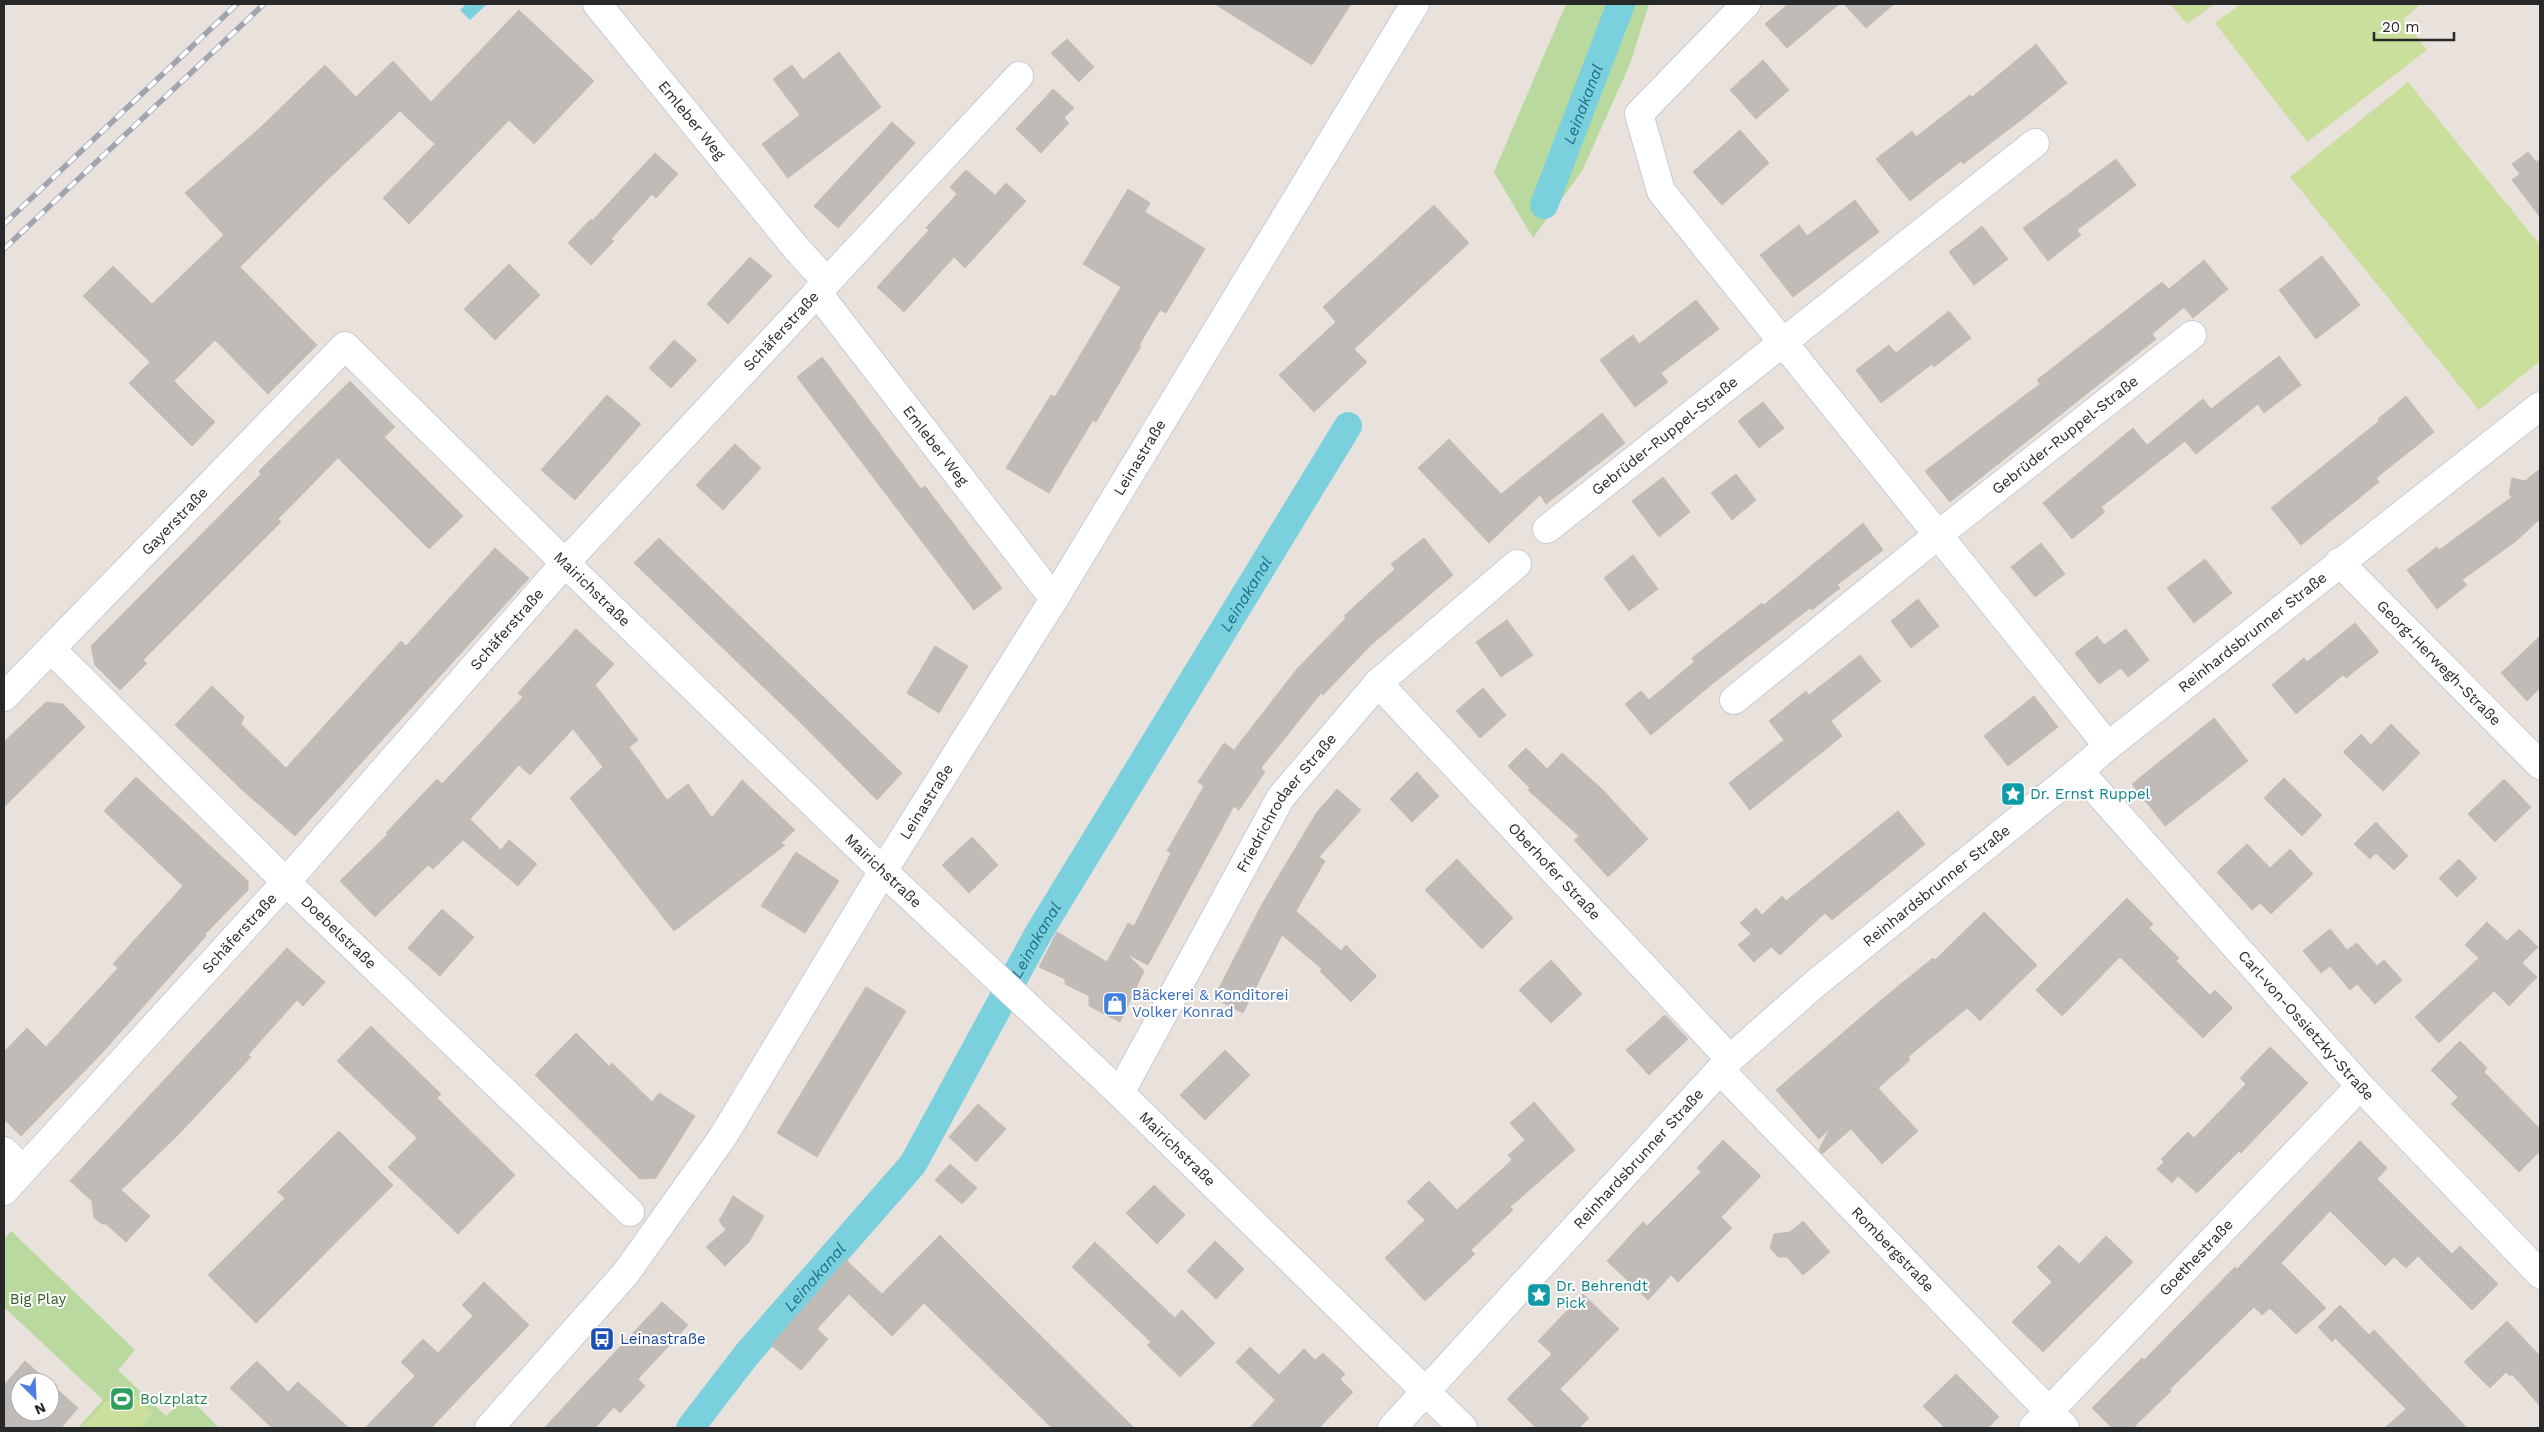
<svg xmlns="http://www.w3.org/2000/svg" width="2544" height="1432" font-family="'Work Sans',sans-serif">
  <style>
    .education { fill: #e8dccd }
    .green { fill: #b9d99e }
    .pitch { fill: #cadf9b }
    .water { fill: #7bd0de }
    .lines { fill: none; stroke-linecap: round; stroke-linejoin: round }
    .canal { stroke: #7bd0de; stroke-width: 28 }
    .building { fill: #c1bbb8; stroke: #c4bdb5 }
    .street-casing { stroke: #c7cbd4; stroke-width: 30 }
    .secondary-casing { stroke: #c7cbd4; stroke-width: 30 }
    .street { stroke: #fff; stroke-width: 28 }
    .secondary { stroke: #fff; stroke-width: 28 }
    .rail-casing { stroke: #9fa4b0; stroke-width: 5.5 }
    .rail { stroke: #fff; stroke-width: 4; stroke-dasharray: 11; stroke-linecap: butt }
    .labels { text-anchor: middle; stroke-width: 4; stroke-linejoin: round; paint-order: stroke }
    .street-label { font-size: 15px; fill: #282828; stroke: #fff }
    .culture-label { font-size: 15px; fill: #0d838f; stroke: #fff; text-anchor: start }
    .shop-label { font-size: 15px; fill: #366cbe; stroke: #fff; text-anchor: start }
    .park-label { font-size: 15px; fill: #355b22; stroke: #fff }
    .transit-label { font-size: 15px; fill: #164399; stroke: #fff; text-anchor: start }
    .leisure-label { font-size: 15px; fill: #27864d; stroke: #fff; text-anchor: start }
    .water-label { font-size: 16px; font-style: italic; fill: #1d6f87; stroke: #fff }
  </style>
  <rect width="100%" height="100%" fill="#e9e1db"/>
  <polygon class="education" points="691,1415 706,1428 681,1428"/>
  <g class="green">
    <polygon points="1566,4 1649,4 1630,64 1582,171 1533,238 1494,172"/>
    <polygon points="11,1231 135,1350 118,1370 166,1416 187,1395 219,1428 78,1428 103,1400 4,1307 4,1240"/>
  </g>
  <g class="pitch">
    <polygon points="2170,4 2214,4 2187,24"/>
    <polygon points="2241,4 2421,4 2403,19 2427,50 2307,142 2215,23"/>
    <polygon points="2408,82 2540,245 2540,361 2479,410 2290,177"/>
    <polygon points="121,1385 153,1413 140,1428 82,1428"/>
  </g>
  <polygon class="water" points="466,4 487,4 470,20 460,10"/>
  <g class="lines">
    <g class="canal">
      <path id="s1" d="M1544 205 1621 4"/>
      <path id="s2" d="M690 1428 747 1354 913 1164 1038 934 1348 426"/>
    </g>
  </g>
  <g class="building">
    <polygon points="1215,4 1351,4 1312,65"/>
    <polygon points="1788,4 1839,4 1787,48 1765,24"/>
    <polygon points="1844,4 1894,4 1866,28"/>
    <polygon points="519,10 594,81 534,144 509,120 409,224 383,198 435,144 400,111 321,186 240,267 317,345 268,394 215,340 174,381 215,422 192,446 129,383 150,362 83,296 113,266 152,304 224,235 185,193 262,126 325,65 356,97 393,61 431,102"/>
    <polygon points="1067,39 1094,67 1079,82 1051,53"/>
    <polygon points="2036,44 2067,83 2025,117 1963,164 1961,161 1910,201 1876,159 1912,131 1916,137 1970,95 1972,97"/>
    <polygon points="839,52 881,107 788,178 762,144 800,115 773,79 792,65 803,80"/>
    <polygon points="1763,60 1789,90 1756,119 1730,90"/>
    <polygon points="1053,89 1074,108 1064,118 1069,123 1041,153 1016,129"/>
    <polygon points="892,122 915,143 838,228 814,206"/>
    <polygon points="1740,130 1769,163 1722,205 1693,172"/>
    <polygon points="2528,152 2536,162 2540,159 2540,217 2512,180 2520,174 2512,164"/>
    <polygon points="655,153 678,174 656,198 652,194 611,239 614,241 591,265 568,243 591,219 592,221"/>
    <polygon points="2116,159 2136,185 2077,230 2081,235 2048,261 2023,228"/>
    <polygon points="966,170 995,195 1006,183 1026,201 965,268 954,257 904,312 877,287 929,230 926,228 957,194 950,187"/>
    <polygon points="1128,189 1150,203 1145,212 1205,249 1166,313 1160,310 1139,345 1141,346 1096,422 1093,420 1049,493 1006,468 1051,395 1055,397 1121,287 1083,264"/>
    <polygon points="1855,200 1879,232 1793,297 1760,255 1799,225 1807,236"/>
    <polygon points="1434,205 1469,243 1354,349 1367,362 1314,412 1279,375 1336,322 1323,307"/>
    <polygon points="1982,226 2008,259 1974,285 1949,252"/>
    <polygon points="2322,256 2360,305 2316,339 2279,290"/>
    <polygon points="750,257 772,276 728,324 707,304"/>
    <polygon points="2204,260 2228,289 2193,318 2184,307 2152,334 2156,339 1950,502 1925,471 2040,384 2037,380 2162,282 2169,289"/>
    <polygon points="509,264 540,295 495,340 464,309"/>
    <polygon points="1696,300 1719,329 1661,373 1668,382 1635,407 1600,360 1633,335 1639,344"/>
    <polygon points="1949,311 1971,338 1934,367 1932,364 1881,403 1856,370 1889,345 1896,353"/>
    <polygon points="674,340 697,360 671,388 649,368"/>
    <polygon points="2279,356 2301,385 2264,413 2258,404 2196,454 2185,441 2101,507 2105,512 2072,539 2043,503 2133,428 2147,445 2203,399 2211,409"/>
    <polygon points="822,357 921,489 925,486 1002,588 974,610 797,377"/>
    <polygon points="350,381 395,427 384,437 463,516 429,549 338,458 278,519 281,522 143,660 147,663 120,690 95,665 91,646 261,474 259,471"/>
    <polygon points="607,395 641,424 575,500 541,470"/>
    <polygon points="2406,396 2434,432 2376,478 2379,482 2301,545 2271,508 2379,421 2378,419"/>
    <polygon points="1763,402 1784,428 1759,448 1738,421"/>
    <polygon points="1602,413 1625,443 1546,504 1540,495 1489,543 1418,468 1449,439 1501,494"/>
    <polygon points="735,444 761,468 723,510 696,485"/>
    <polygon points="2540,469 2540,519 2516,541 2462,580 2467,585 2437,609 2407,570 2437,547 2439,550 2512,497 2509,494 2512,478 2525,481"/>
    <polygon points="1736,474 1756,500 1732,520 1711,493"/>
    <polygon points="1663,477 1690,512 1659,537 1632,501"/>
    <polygon points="1863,523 1883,550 1837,585 1840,588 1812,610 1810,608 1712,684 1651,735 1625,704 1641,691 1649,700 1694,662 1692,658 1762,603 1764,605"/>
    <polygon points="659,538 902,773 877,800 800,722 634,563"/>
    <polygon points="1424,538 1453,575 1371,645 1323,695 1321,693 1261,768 1265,772 1239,810 1234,806 1148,965 1127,954 1144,971 1120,1022 1089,1006 1089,996 1065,984 1065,979 1039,967 1057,932 1107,962 1128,923 1134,926 1171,853 1167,851 1204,786 1198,782 1224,743 1234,750 1297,669 1346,618 1344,616 1395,569 1391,564"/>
    <polygon points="2041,543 2065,574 2035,597 2011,567"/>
    <polygon points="495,548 529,578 295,836 240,788 175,725 212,686 244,717 241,724 286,768 401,641 406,646"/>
    <polygon points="1633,555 1658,589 1629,611 1604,578"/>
    <polygon points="2205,559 2232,593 2194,623 2167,588"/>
    <polygon points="1918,599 1939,626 1911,648 1891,621"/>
    <polygon points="1507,620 1533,655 1501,677 1476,642"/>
    <polygon points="2355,623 2379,652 2346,678 2343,675 2296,714 2272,685 2304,658 2307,662"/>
    <polygon points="576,629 614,664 595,685 638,740 629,747 667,800 688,784 712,818 742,780 795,830 781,843 785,845 674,931 570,798 603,767 573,729 530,775 519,765 470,819 501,850 509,840 537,864 518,886 463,840 433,869 428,865 375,917 340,881 388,834 386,833 437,779 442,784 523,697 518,693"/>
    <polygon points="2126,629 2149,660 2128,677 2121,668 2099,684 2075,653 2097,636 2104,645"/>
    <polygon points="2540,636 2540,688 2527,701 2501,673"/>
    <polygon points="935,646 968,666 939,713 907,693"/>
    <polygon points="1860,655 1881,681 1831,721 1842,736 1750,810 1729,783 1784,740 1769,721 1806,691 1809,695"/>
    <polygon points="1483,688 1506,715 1480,738 1456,711"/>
    <polygon points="2034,696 2058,727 2008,766 1984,736"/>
    <polygon points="46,702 63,704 85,727 4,807 4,742"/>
    <polygon points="2214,718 2248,761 2165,826 2132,784"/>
    <polygon points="2391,724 2420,753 2383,791 2343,752 2361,734 2371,745"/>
    <polygon points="1526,748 1547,769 1562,753 1602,789 1648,839 1608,877 1574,840 1579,836 1528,790 1530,788 1508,766"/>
    <polygon points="1417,772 1439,796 1412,822 1390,799"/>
    <polygon points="136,777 248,881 248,890 205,934 206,936 101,1054 21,1136 4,1119 4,1052 27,1028 46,1047 118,968 113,964 183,886 104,811"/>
    <polygon points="2284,778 2322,815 2302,836 2264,798"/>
    <polygon points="2504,779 2531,807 2495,842 2468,814"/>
    <polygon points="1337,789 1361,810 1319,857 1325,861 1296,911 1341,951 1346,945 1377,976 1351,1002 1320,971 1322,969 1282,935 1243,1013 1214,998 1262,904 1317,812"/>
    <polygon points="1898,811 1925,844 1832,920 1825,913 1780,955 1771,947 1754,962 1738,945 1751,934 1740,923 1756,908 1762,915 1782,896 1786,901"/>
    <polygon points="2376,822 2408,856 2394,870 2376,853 2370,859 2354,844"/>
    <polygon points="972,837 998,865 969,893 942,865"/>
    <polygon points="2247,844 2270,868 2290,849 2313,874 2271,914 2260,903 2252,910 2217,872"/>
    <polygon points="796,852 839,881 805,933 761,906"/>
    <polygon points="1457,859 1513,918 1482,949 1425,890"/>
    <polygon points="2459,859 2477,878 2457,897 2439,878"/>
    <polygon points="2127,898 2153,924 2149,928 2179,958 2176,961 2210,995 2215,990 2233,1008 2203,1038 2120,957 2062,1016 2036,990"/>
    <polygon points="442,909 474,937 440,976 408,948"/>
    <polygon points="1984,912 2037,965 1980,1021 1967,1008 1908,1057 1910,1060 1878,1088 1918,1131 1882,1164 1851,1129 1822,1154 1819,1150 1830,1128 1819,1139 1776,1090 1880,1001 1933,958 1935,960"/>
    <polygon points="2487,922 2507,941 2519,929 2538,947 2522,963 2537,977 2509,1006 2494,991 2439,1043 2415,1017 2479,958 2465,945"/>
    <polygon points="2330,929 2347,950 2357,943 2377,966 2384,960 2402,980 2375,1004 2357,984 2350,990 2330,966 2321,973 2303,951"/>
    <polygon points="287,948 325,982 303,1006 297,1000 248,1055 251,1057 178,1135 121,1190 150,1216 126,1242 106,1224 102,1224 94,1218 92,1201 70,1181"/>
    <polygon points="1551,960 1582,994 1551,1023 1519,990"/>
    <polygon points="866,987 906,1011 817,1157 777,1133"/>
    <polygon points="1665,1015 1688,1039 1649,1075 1626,1050"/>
    <polygon points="371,1026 441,1094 437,1098 515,1175 458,1234 388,1167 417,1138 337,1061"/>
    <polygon points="576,1033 609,1066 612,1063 652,1102 659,1093 695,1116 656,1178 640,1179 535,1075"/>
    <polygon points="2460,1041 2487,1068 2484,1072 2540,1129 2540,1151 2519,1172 2451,1104 2458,1097 2431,1070"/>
    <polygon points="2270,1047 2308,1083 2241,1153 2239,1151 2197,1193 2178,1176 2172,1183 2157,1169 2164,1162 2161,1159 2188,1132 2194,1138 2246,1084 2240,1078"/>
    <polygon points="1225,1050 1250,1075 1205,1120 1180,1095"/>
    <polygon points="1534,1102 1575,1150 1510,1207 1513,1210 1471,1250 1475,1254 1425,1301 1385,1258 1425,1220 1407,1202 1429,1181 1457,1210 1512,1160 1508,1155 1525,1140 1510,1123"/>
    <polygon points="978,1104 1006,1129 976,1162 949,1137"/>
    <polygon points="339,1131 393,1185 256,1323 208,1275 285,1198 278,1192"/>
    <polygon points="1723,1140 1761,1176 1721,1217 1732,1228 1678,1282 1671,1275 1648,1300 1607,1261 1643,1222 1647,1226 1701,1172 1697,1168"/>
    <polygon points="2360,1141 2387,1168 2377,1179 2452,1254 2460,1246 2498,1284 2472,1310 2418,1256 2406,1268 2394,1257 2385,1266 2330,1211 2281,1263 2326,1308 2296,1334 2270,1308 2262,1315 2254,1307 2170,1389 2171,1391 2133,1428 2112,1428 2092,1408 2142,1358 2144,1360 2235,1267 2237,1269"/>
    <polygon points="950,1164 977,1188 962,1204 935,1180"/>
    <polygon points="1154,1185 1185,1215 1157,1244 1126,1213"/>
    <polygon points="733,1196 764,1216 749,1242 725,1266 706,1247 726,1230 719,1221"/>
    <polygon points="1803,1221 1830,1252 1803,1275 1787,1257 1778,1257 1770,1248 1774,1234 1790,1232"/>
    <polygon points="940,1235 1031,1326 1134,1428 1052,1428 924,1303 892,1336 849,1294 817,1329 828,1339 801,1370 771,1345 846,1260 882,1294"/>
    <polygon points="2106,1236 2133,1262 2043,1352 2012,1322 2052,1282 2037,1267 2059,1245 2079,1264"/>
    <polygon points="1215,1241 1244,1269 1216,1299 1187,1271"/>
    <polygon points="1095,1242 1175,1318 1182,1310 1215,1343 1180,1377 1147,1345 1151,1342 1072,1267"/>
    <polygon points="484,1282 529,1325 431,1428 365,1428 415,1376 401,1362 423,1339 438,1353 473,1316 462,1305"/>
    <polygon points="1583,1294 1619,1329 1560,1389 1589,1418 1579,1428 1536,1428 1507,1399 1552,1354 1538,1341"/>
    <polygon points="662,1302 688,1325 638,1379 645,1386 620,1413 614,1407 595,1428 544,1428"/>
    <polygon points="2340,1305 2369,1335 2374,1330 2467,1428 2385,1428 2406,1409 2335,1338 2332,1342 2318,1327"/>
    <polygon points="2507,1321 2540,1356 2540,1406 2512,1374 2510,1376 2506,1372 2490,1388 2464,1362"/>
    <polygon points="1250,1347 1279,1375 1304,1349 1315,1360 1323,1353 1345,1374 1340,1379 1353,1392 1319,1428 1250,1428 1275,1400 1236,1362"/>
    <polygon points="25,1361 49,1382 20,1382 20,1412 50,1412 50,1383 78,1408 61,1428 4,1428 4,1385"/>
    <polygon points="257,1361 288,1392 298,1382 349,1428 272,1428 230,1388"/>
    <polygon points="1956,1374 1999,1417 1988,1428 1945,1428 1923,1406"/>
  </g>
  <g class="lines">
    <defs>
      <g id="street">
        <path id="s3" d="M597 4 796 248 827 282"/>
        <polyline points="1746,4 1639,114 1661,191 2108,746"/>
        <path id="s4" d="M817 292 1054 599"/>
        <path id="s5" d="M1547 529 2035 143"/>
        <path id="s6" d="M2339 562 2540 765"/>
        <path id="s7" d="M51 649 286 882 630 1212"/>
        <path id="s8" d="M1378 683 1730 1059"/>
        <path id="s9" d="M4 697 345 346 565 563 883 871 1120 1093 1463 1428"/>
        <path id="s10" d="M1734 700 1938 535 2192 335"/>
        <path id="s11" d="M2079 771 2360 1086 2540 1274"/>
        <path id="s12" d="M1720 1070 2065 1428"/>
        <path id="s13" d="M1120 1093 1281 797 1378 683 1517 564"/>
        <polyline points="4,1151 23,1170"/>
        <path id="s14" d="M4 1191 286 882 565 563 1019 76"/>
        <path id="s15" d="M2033 1428 2360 1086"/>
      </g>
      <g id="secondary">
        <path id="s16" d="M489 1428 626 1273 722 1138 883 871 1054 599 1415 4"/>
        <path id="s17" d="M1392 1428 1730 1059 1816 983 2079 771 2108 746 2540 406"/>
      </g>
    </defs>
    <use href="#street" class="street-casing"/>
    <use href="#secondary" class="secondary-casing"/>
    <use href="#street" class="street"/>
    <use href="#secondary" class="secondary"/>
    <defs>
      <g id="rail">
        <polyline points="4,224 237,4"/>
        <polyline points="4,249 264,4"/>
      </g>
    </defs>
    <use href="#rail" class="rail-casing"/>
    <use href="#rail" class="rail"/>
  </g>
  <defs>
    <symbol id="sight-square" viewBox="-11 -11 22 22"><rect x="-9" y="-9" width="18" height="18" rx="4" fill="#0f9aa8" stroke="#fff"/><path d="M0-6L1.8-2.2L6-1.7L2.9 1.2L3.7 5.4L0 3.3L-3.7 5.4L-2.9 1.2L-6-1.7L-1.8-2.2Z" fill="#fff"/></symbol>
    <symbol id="shop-square" viewBox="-11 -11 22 22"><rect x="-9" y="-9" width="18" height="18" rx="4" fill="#3f7fe0" stroke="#fff"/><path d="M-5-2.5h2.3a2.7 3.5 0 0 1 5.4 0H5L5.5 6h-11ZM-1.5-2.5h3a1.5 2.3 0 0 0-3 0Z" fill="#fff"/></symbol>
    <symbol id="bus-square" viewBox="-11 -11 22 22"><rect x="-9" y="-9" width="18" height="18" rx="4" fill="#1a4fb4" stroke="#fff"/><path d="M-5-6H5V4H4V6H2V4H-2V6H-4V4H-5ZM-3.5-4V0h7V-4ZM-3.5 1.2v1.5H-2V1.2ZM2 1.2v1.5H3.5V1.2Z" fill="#fff"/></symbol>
    <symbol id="stadium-square" viewBox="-11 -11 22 22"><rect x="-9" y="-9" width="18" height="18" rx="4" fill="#2e9e5b" stroke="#fff"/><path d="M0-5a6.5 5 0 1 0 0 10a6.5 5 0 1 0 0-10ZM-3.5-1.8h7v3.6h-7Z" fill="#fff"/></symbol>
  </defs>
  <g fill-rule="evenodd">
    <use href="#sight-square" x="1999" y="780" width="28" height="28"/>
    <use href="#shop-square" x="1101" y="990" width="28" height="28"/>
    <use href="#sight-square" x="1525" y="1281" width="28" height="28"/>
    <use href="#bus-square" x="588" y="1325" width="28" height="28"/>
    <use href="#stadium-square" x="108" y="1385" width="28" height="28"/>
  </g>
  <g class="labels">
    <g class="street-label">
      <text dy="5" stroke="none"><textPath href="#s3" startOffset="150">Emleber Weg</textPath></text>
      <text dy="5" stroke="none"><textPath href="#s14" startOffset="1159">Schäferstraße</textPath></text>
      <text dy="5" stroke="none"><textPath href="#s10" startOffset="424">Gebrüder-Ruppel-Straße</textPath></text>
      <text dy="5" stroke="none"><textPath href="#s5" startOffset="150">Gebrüder-Ruppel-Straße</textPath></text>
      <text dy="5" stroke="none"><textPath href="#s4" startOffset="194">Emleber Weg</textPath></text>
      <text dy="5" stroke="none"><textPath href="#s16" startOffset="1171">Leinastraße</textPath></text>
      <text dy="5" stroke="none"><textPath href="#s9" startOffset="245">Gayerstraße</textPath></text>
      <text dy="5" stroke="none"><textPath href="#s9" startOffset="836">Mairichstraße</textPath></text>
      <text dy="5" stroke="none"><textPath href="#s14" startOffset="754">Schäferstraße</textPath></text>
      <text dy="5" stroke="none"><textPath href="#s17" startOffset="1175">Reinhardsbrunner Straße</textPath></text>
      <text dy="5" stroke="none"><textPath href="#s6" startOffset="142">Georg-Herwegh-Straße</textPath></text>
      <text dy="5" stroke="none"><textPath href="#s16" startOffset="766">Leinastraße</textPath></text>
      <text dy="5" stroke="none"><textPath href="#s13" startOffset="335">Friedrichrodaer Straße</textPath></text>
      <text dy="5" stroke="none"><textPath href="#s9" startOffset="1241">Mairichstraße</textPath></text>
      <text dy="5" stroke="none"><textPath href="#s8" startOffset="258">Oberhofer Straße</textPath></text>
      <text dy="5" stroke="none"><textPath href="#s17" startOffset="770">Reinhardsbrunner Straße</textPath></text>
      <text dy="5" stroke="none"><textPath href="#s14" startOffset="349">Schäferstraße</textPath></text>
      <text dy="5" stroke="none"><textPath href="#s7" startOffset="404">Doebelstraße</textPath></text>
      <text dy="5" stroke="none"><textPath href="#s11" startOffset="341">Carl-von-Ossietzky-Straße</textPath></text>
      <text dy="5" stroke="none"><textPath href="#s9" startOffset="1646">Mairichstraße</textPath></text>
      <text dy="5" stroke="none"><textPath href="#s17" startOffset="365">Reinhardsbrunner Straße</textPath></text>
      <text dy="5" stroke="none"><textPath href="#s12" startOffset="249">Rombergstraße</textPath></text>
      <text dy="5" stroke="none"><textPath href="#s15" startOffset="236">Goethestraße</textPath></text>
    </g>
    <g class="culture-label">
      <text x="2030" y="799">Dr. Ernst Ruppel</text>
      <text x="1556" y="1291">Dr. Behrendt<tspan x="1556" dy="17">Pick</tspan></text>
    </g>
    <g class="shop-label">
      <text x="1132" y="1000">Bäckerei &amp; Konditorei<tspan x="1132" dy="17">Volker Konrad</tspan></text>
    </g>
    <g class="park-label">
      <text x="38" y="1304">Big Play</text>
    </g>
    <g class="transit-label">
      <text x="620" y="1344">Leinastraße</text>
    </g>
    <g class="leisure-label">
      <text x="140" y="1404">Bolzplatz</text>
    </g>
    <g class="water-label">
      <text dy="6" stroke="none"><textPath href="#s1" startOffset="108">Leinakanal</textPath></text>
      <text dy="6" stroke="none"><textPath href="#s2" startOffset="1006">Leinakanal</textPath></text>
      <text dy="6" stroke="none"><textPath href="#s2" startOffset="601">Leinakanal</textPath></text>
      <text dy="6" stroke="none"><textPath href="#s2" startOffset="196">Leinakanal</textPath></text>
    </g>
  </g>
  <rect width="2544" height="1432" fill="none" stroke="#282828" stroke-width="10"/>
  <g transform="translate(35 1397) rotate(156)"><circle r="24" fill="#ffffff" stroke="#a9a9a9"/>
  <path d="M0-4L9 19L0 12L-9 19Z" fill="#4f7ce2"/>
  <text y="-8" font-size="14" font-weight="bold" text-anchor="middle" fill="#282828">N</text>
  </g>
  <path d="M2374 32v8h80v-8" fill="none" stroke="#282828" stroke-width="2.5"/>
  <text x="2382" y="32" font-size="15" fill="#282828" stroke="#ffffff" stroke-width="4" paint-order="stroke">20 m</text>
</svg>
